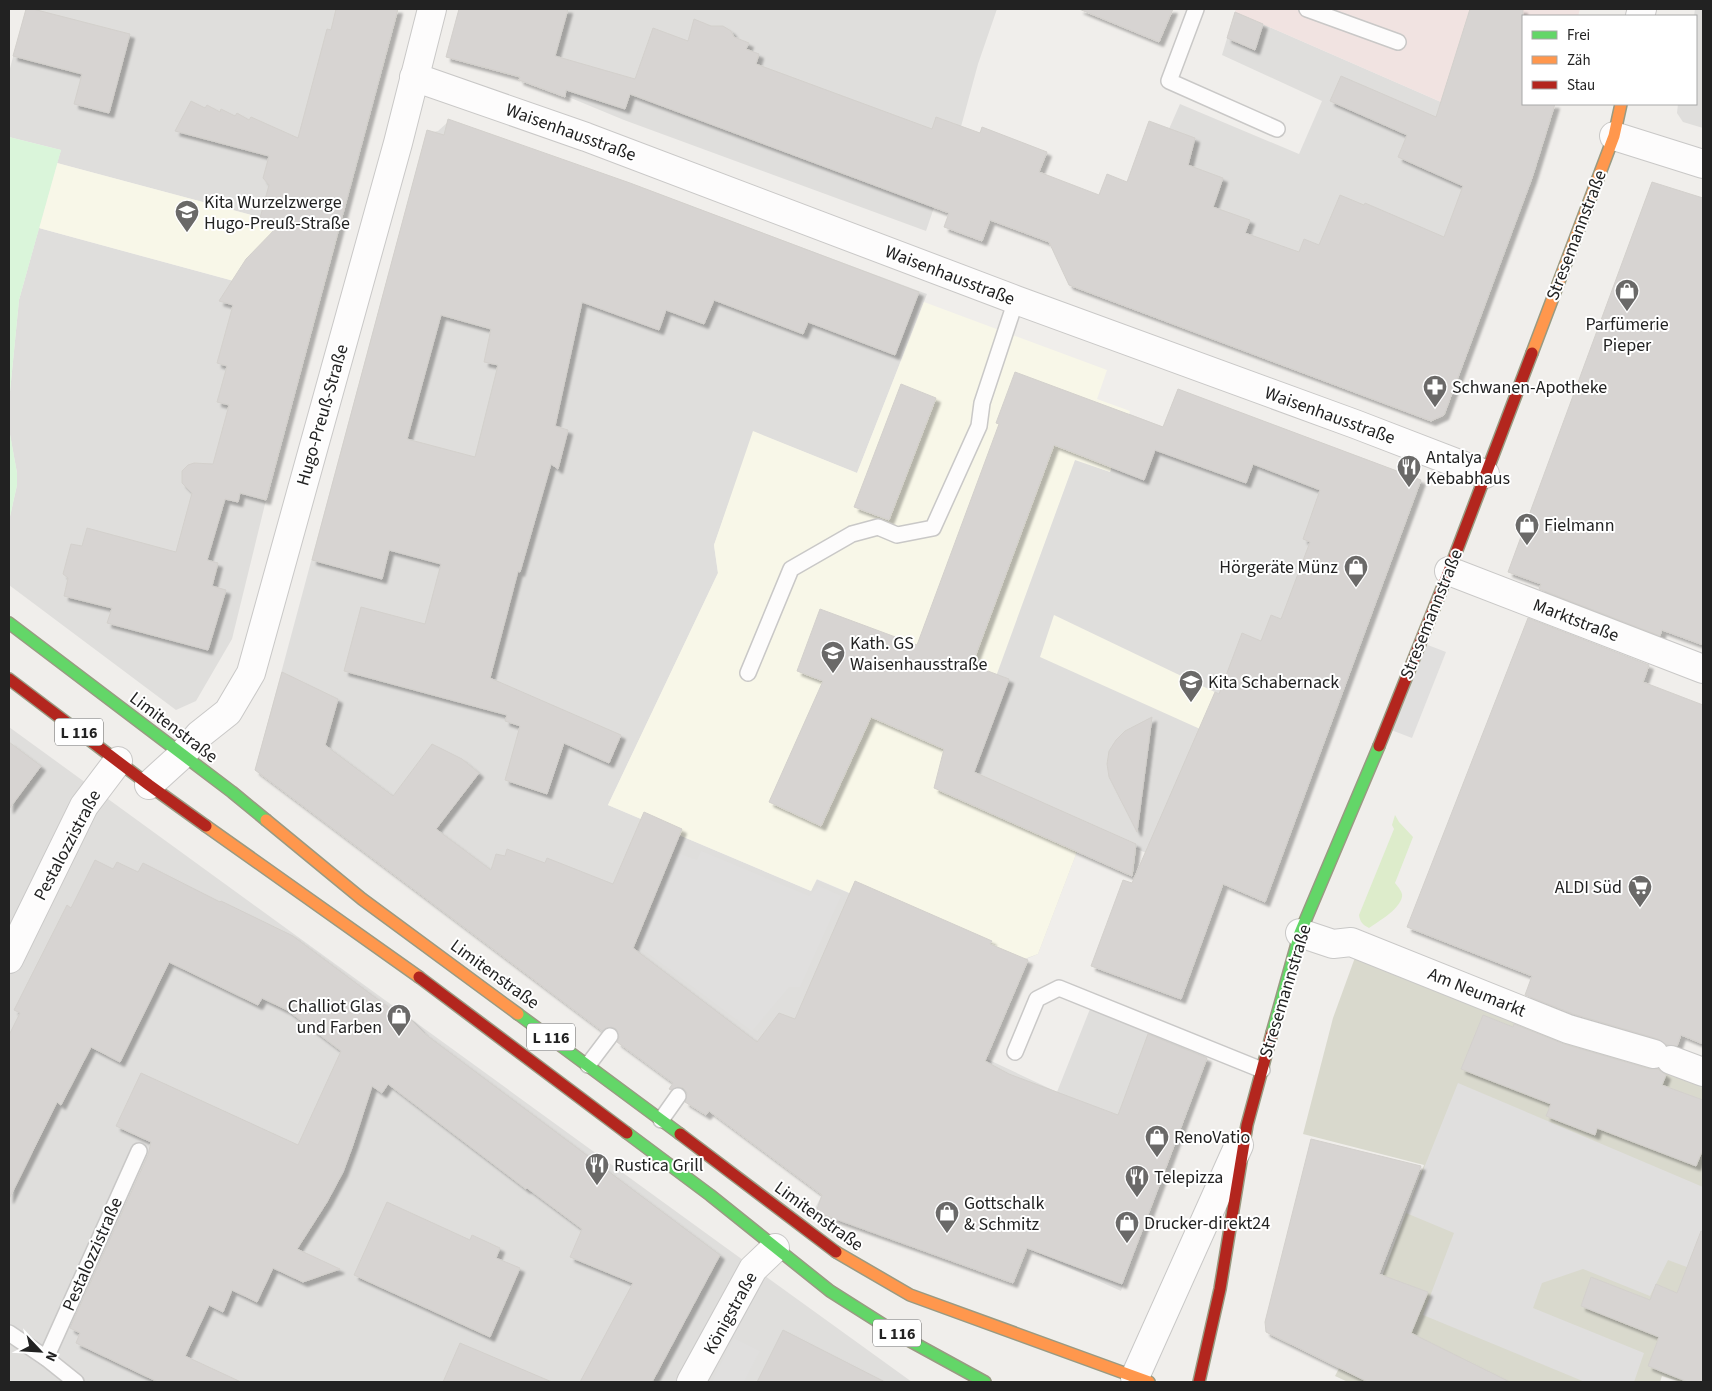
<svg xmlns="http://www.w3.org/2000/svg" width="1712" height="1391" font-family="'Source Sans 3',sans-serif">
  <style>
    .residential { fill: #dfdedc }
    .commercial { fill: #f1e3e1 }
    .education { fill: #f8f7e8 }
    .construction { fill: #d9d9cd }
    .grass { fill: #ddeccb }
    .park { fill: #daf5da }
    .parking { fill: #e0dfde }
    .building { fill: #d7d4d2; stroke: #d3d0cc; fill-rule: evenodd; filter: url(#shadow) }
    .lines { fill: none; stroke-linecap: round; stroke-linejoin: round }
    .lane-casing { stroke: #c9c8c7; stroke-width: 18 }
    .street-casing { stroke: #c9c8c7; stroke-width: 30 }
    .fast-casing { stroke: #999a82; stroke-width: 14 }
    .slow-casing { stroke: #999a82; stroke-width: 14 }
    .jam-casing { stroke: #999a82; stroke-width: 14 }
    .lane { stroke: #fdfcfc; stroke-width: 15 }
    .street { stroke: #fdfcfc; stroke-width: 28 }
    .fast { stroke: #63d668; stroke-width: 11 }
    .slow { stroke: #ff974d; stroke-width: 11 }
    .jam { stroke: #b3261e; stroke-width: 11 }
    .labels { text-anchor: middle; stroke-width: 4; stroke-linejoin: round; paint-order: stroke }
    .shield { fill: #fff; stroke: #646464; stroke-width: 1 }
    .shield-label { font-size: 16px; font-weight: bold; fill: #222 }
    .street-label { font-size: 18px; fill: #222; stroke: #fff }
    .poi-label { font-size: 18px; fill: #222; stroke: #fff; text-anchor: start }
  </style>
  <defs>
    <filter id="shadow"><feDropShadow dx="4.5" dy="4.5" stdDeviation="1" flood-color="#0004"/></filter>
  </defs>
  <rect width="100%" height="100%" fill="#f0eeeb"/>
  <g class="residential">
    <polygon points="26,9 398,9 337,238 57,163 61,150 9,137 9,72"/>
    <polygon points="459,9 997,9 978,64 959,134 926,231 624,120 520,77 446,57"/>
    <polygon points="1695,9 1703,9 1703,128 1683,122 1677,113 1678,104 1696,104 1696,16 1694,16"/>
    <polygon points="1235,12 1441,102 1475,121 1542,143 1530,184 1493,284 1433,262 1333,215 1279,364 1104,298 1143,188 1180,104 1299,154 1322,101 1222,55"/>
    <polygon points="448,122 648,190 927,294 857,473 754,432 714,545 718,573 608,805 811,891 816,879 1014,963 959,775 1075,459 1110,472 1130,414 1163,427 1178,389 1421,480 1265,902 1086,828 1038,954 1014,964 987,1059 1057,1092 1090,1009 1208,1048 1121,1291 1027,1249 1013,1283 813,1212 822,1195 255,770 427,130 433,132 438,131"/>
    <polygon points="39,228 318,304 266,500 232,639 196,701 176,710 9,585 9,521 17,485 17,473 9,429 9,402 19,300"/>
    <polygon points="9,727 725,1247 912,1382 9,1382"/>
  </g>
  <polygon class="commercial" points="1236,9 1580,9 1578,16 1523,16 1523,104 1555,104 1542,143 1475,121 1441,102 1235,12"/>
  <g class="education">
    <polygon points="57,163 337,238 318,304 39,228"/>
    <polygon points="924,302 1107,370 1097,399 1130,411 1110,472 1075,460 960,775 1086,828 1038,954 1014,963 817,879 811,891 608,805 718,573 714,545 753,431 857,473"/>
    <polygon points="1054,615 1219,694 1249,751 1040,657"/>
  </g>
  <polygon class="construction" points="1357,952 1703,1084 1703,1382 1681,1382 1662,1376 1660,1382 1348,1382 1335,1376 1369,1311 1424,1165 1303,1134 1333,1018"/>
  <path class="grass" d="M1395 815 1399 822 1413 837 1395 883C1398 887 1403 892 1402 897 1399 910 1379 921 1369 928 1363 925 1360 922 1359 915L1394 829 1392 825Z"/>
  <g class="park">
    <polygon points="9,137 61,150 19,300 9,402"/>
    <polygon points="9,429 17,473 17,485 9,521"/>
  </g>
  <g class="parking">
    <polygon points="1420,642 1446,652 1412,738 1386,728"/>
    <polygon points="701,851 809,896 819,886 841,896 800,987 789,987 752,1031 637,945 677,853 697,860"/>
    <polygon points="1458,1083 1703,1187 1703,1273 1668,1260 1650,1296 1583,1269 1542,1283 1533,1308 1644,1353 1634,1382 1585,1382 1423,1315 1454,1233 1406,1213"/>
    <polygon points="734,1338 760,1351 744,1382 712,1382"/>
  </g>
  <g class="building">
    <polygon points="26,9 33,9 130,34 109,113 74,104 82,74 13,56"/>
    <polygon points="336,9 398,9 266,500 240,493 238,502 225,499 207,560 218,563 212,586 226,590 208,650 107,623 112,608 64,596 68,578 63,574 71,544 82,546 87,528 176,552 192,493 182,483 182,471 188,465 194,463 213,464 229,405 217,402 227,366 217,363 233,305 219,301 246,259 281,223 260,218 269,185 263,178 269,156 175,131 191,101 205,108 207,105 220,112 221,109 235,116 237,113 249,120 251,117 298,138 327,29 331,30"/>
    <polygon points="459,9 568,9 555,56 635,79 653,28 688,41 694,19 711,26 723,26 731,31 734,37 749,43 746,49 759,54 756,64 932,129 936,117 980,133 982,127 1047,152 1039,172 1099,195 1107,174 1127,182 1149,121 1195,138 1188,165 1223,178 1213,207 1250,220 1245,233 1299,252 1304,239 1319,245 1340,195 1364,205 1365,203 1444,237 1463,186 1398,157 1407,135 1330,101 1341,76 1436,117 1470,9 1523,9 1523,104 1555,104 1532,178 1444,415 1431,421 1069,285 1049,242 990,220 982,241 944,227 949,213 630,94 625,109 566,90 565,97 519,80 520,77 446,57"/>
    <polygon points="1079,9 1173,9 1159,42"/>
    <polygon points="1235,12 1263,24 1255,50 1227,38"/>
    <path d="M448 119 630 183 919 292 895 355 808 322 803 334 714 300 704 324 666 310 659 330 582 302 555 426 568 430 558 469 551 464 520 572 518 571 490 678 621 735 609 763 564 743 547 794 505 780 520 726 505 721 507 715 344 671 361 607 425 624 441 564 389 550 382 579 312 560 427 130 444 135ZM441 315 491 329 484 362 498 365 475 457 407 439Z"/>
    <polygon points="1652,182 1703,198 1703,645 1662,630 1660,636 1539,589 1541,584 1508,572"/>
    <polygon points="1015,372 1163,427 1178,389 1421,480 1265,902 1223,884 1181,999 1091,966 1123,880 1132,883 1215,692 1219,694 1242,633 1261,641 1271,615 1281,619 1310,542 1303,539 1320,490 1253,464 1246,483 1155,450 1144,480 1054,445 972,665 1009,679 974,772 1136,844 1132,876 934,788 944,749 871,717 821,826 769,802 823,681 797,671 820,609 917,645 999,424 996,423"/>
    <polygon points="901,384 936,398 889,520 854,507"/>
    <polygon points="1528,618 1649,665 1643,682 1703,705 1703,1044 1681,1035 1677,1046 1667,1045 1658,1039 1573,1014 1525,995 1532,976 1407,927"/>
    <polygon points="282,672 338,699 325,745 393,796 432,744 462,759 479,773 436,829 491,870 496,854 505,856 507,849 545,863 547,858 613,884 644,812 682,829 633,948 757,1042 779,1013 795,1019 855,881 992,941 990,944 1028,960 985,1061 1009,1074 1118,1115 1148,1034 1207,1058 1122,1284 1027,1248 1013,1283 816,1212 822,1195 709,1111 706,1115 685,1102 687,1093 683,1088 678,1087 671,1090 669,1089 673,1083 617,1042 619,1037 616,1029 611,1027 602,1031 255,770"/>
    <polygon points="1152,717 1137,832 1109,777 1107,764 1109,751 1116,740 1125,731"/>
    <polygon points="9,742 41,766 9,809"/>
    <polygon points="95,860 113,869 117,862 138,872 143,863 220,902 221,901 293,936 392,1010 409,1018 425,1034 720,1255 652,1382 580,1382 633,1283 570,1257 582,1229 527,1188 526,1189 388,1084 382,1093 372,1086 353,1145 343,1172 327,1202 297,1249 340,1269 303,1282 273,1268 257,1302 232,1290 223,1312 209,1305 185,1356 241,1382 158,1382 76,1343 80,1333 70,1328 148,1155 151,1142 116,1126 141,1073 298,1145 341,1051 287,1010 262,998 258,1005 169,962 120,1062 91,1047 61,1105 57,1102 9,1199 9,1035 20,1013 14,1010 67,905 71,908"/>
    <polygon points="1483,1015 1513,1027 1514,1024 1564,1044 1650,1069 1658,1069 1666,1075 1662,1085 1703,1100 1703,1149 1696,1166 1597,1128 1595,1135 1546,1116 1551,1104 1461,1069"/>
    <polygon points="1311,1139 1421,1166 1379,1274 1428,1292 1411,1333 1510,1382 1368,1382 1266,1332 1265,1322"/>
    <polygon points="387,1202 470,1240 472,1235 500,1248 496,1258 520,1268 490,1337 354,1275"/>
    <polygon points="1701,1231 1703,1232 1703,1382 1688,1382 1648,1366 1659,1337 1581,1306 1591,1277 1650,1300 1656,1284 1677,1293"/>
    <polygon points="783,1330 885,1382 757,1382"/>
    <polygon points="460,1343 552,1382 443,1382"/>
  </g>
  <g class="lines">
    <defs>
      <g id="lane">
        <polyline points="1196,9 1169,81 1277,129"/>
        <polyline points="1307,9 1398,42"/>
        <polyline points="748,673 791,569 852,534 878,527 897,535 933,528 979,426 982,403 1016,300"/>
        <polyline points="1015,1052 1037,999 1059,988 1262,1070"/>
        <polyline points="588,1065 610,1036"/>
        <polyline points="661,1120 678,1096"/>
        <polyline points="9,1333 46,1358 76,1382"/>
        <polyline points="46,1358 139,1151"/>
      </g>
      <g id="street">
        <polyline points="1640,16 1642,9"/>
        <polyline points="414,77 586,137 1016,300 1355,424 1485,474"/>
        <polyline points="1614,136 1703,164"/>
        <polyline points="1449,571 1703,669"/>
        <polyline points="149,785 182,755 199,735 228,712 251,673 398,143 432,9"/>
        <polyline points="1300,933 1333,944 1351,942 1568,1029 1654,1054"/>
        <polyline points="9,959 84,806 118,761"/>
        <polyline points="1671,1060 1703,1072"/>
        <polyline points="1135,1377 1239,1145"/>
        <polyline points="691,1382 753,1269 775,1248"/>
      </g>
      <g id="fast">
        <polyline points="9,623 232,792 266,820"/>
        <polyline points="518,1014 680,1134"/>
        <polyline points="1272,1033 1300,933 1379,746"/>
        <polyline points="627,1133 710,1195 830,1291 901,1336 985,1382"/>
      </g>
      <g id="slow">
        <polyline points="1532,353 1614,136 1621,104"/>
        <polyline points="266,820 362,899 518,1014"/>
        <polyline points="206,826 419,977"/>
        <polyline points="836,1252 910,1295 1149,1382"/>
      </g>
      <g id="jam">
        <polyline points="9,679 149,785 206,826"/>
        <polyline points="1379,746 1449,571 1532,353"/>
        <polyline points="419,977 627,1133"/>
        <polyline points="680,1134 836,1252"/>
        <polyline points="1199,1382 1220,1289 1247,1125 1272,1033"/>
      </g>
    </defs>
    <use href="#lane" class="lane-casing"/>
    <use href="#street" class="street-casing"/>
    <use href="#fast" class="fast-casing"/>
    <use href="#slow" class="slow-casing"/>
    <use href="#jam" class="jam-casing"/>
    <use href="#lane" class="lane"/>
    <use href="#street" class="street"/>
    <use href="#fast" class="fast"/>
    <use href="#slow" class="slow"/>
    <use href="#jam" class="jam"/>
  </g>
  <defs>
    <symbol id="school-pin" viewBox="-11 -11 22 30"><path d="M0 17L-7.5 6A9.5 9.5 0 1 1 7.5 6Z" fill="#6a6968" stroke="#fff"/><path d="M0-5L7-2L0 1L-7-2ZM-4 1L0 2.5L4 1V4Q0 6-4 4Z" fill="#fff"/></symbol>
    <symbol id="shop-pin" viewBox="-11 -11 22 30"><path d="M0 17L-7.5 6A9.5 9.5 0 1 1 7.5 6Z" fill="#6a6968" stroke="#fff"/><path d="M-5-2.5h2.3a2.7 3.5 0 0 1 5.4 0H5L5.5 6h-11ZM-1.5-2.5h3a1.5 2.3 0 0 0-3 0Z" fill="#fff"/></symbol>
    <symbol id="pharmacy-pin" viewBox="-11 -11 22 30"><path d="M0 17L-7.5 6A9.5 9.5 0 1 1 7.5 6Z" fill="#6a6968" stroke="#fff"/><path d="M-2-6h4v4h4v4h-4v4h-4v-4h-4v-4h4Z" fill="#fff"/></symbol>
    <symbol id="restaurant-pin" viewBox="-11 -11 22 30"><path d="M0 17L-7.5 6A9.5 9.5 0 1 1 7.5 6Z" fill="#6a6968" stroke="#fff"/><path d="M-5-6h1v4h1v-4h1v4h1v-4h1v5L-1.5 .5V6h-2V.5L-5-1ZM5-6V6H3V1.5H1.5Q1.5-4 5-6Z" fill="#fff"/></symbol>
    <symbol id="supermarket-pin" viewBox="-11 -11 22 30"><path d="M0 17L-7.5 6A9.5 9.5 0 1 1 7.5 6Z" fill="#6a6968" stroke="#fff"/><path d="M-6-5.5h2.5l.6 2H6L4.5 2H-2.5L-4.4-4H-6ZM-1.5 3.2a1.3 1.3 0 1 0 .1 0ZM3 3.2a1.3 1.3 0 1 0 .1 0Z" fill="#fff"/></symbol>
  </defs>
  <g fill-rule="evenodd">
    <use href="#school-pin" x="173" y="198" width="28" height="38"/>
    <use href="#shop-pin" x="1613" y="277" width="28" height="38"/>
    <use href="#pharmacy-pin" x="1421" y="373" width="28" height="38"/>
    <use href="#restaurant-pin" x="1395" y="453" width="28" height="38"/>
    <use href="#shop-pin" x="1513" y="511" width="28" height="38"/>
    <use href="#shop-pin" x="1342" y="553" width="28" height="38"/>
    <use href="#school-pin" x="819" y="639" width="28" height="38"/>
    <use href="#school-pin" x="1177" y="668" width="28" height="38"/>
    <use href="#supermarket-pin" x="1626" y="873" width="28" height="38"/>
    <use href="#shop-pin" x="385" y="1002" width="28" height="38"/>
    <use href="#shop-pin" x="1143" y="1123" width="28" height="38"/>
    <use href="#restaurant-pin" x="583" y="1151" width="28" height="38"/>
    <use href="#restaurant-pin" x="1123" y="1163" width="28" height="38"/>
    <use href="#shop-pin" x="933" y="1199" width="28" height="38"/>
    <use href="#shop-pin" x="1113" y="1209" width="28" height="38"/>
  </g>
  <g class="labels">
    <g class="shield">
      <rect x="55" y="718.5" width="48" height="27" rx="4"/>
      <rect x="527" y="1023.5" width="48" height="27" rx="4"/>
      <rect x="873" y="1319.5" width="48" height="27" rx="4"/>
    </g>
    <g class="shield-label">
      <text x="79" y="738">L 116</text>
      <text x="551" y="1043">L 116</text>
      <text x="897" y="1339">L 116</text>
    </g>
    <g class="street-label">
      <text transform="translate(571 132) rotate(20)" y="6">Waisenhausstraße</text>
      <text transform="translate(1576 235) rotate(-69)" y="6">Stresemannstraße</text>
      <text transform="translate(950 275) rotate(21)" y="6">Waisenhausstraße</text>
      <text transform="translate(322 415) rotate(-74)" y="6">Hugo-Preuß-Straße</text>
      <text transform="translate(1330 415) rotate(20)" y="6">Waisenhausstraße</text>
      <text transform="translate(1431 614) rotate(-68)" y="6">Stresemannstraße</text>
      <text transform="translate(1576 620) rotate(21)" y="6">Marktstraße</text>
      <text transform="translate(174 727) rotate(37)" y="6">Limitenstraße</text>
      <text transform="translate(67 845) rotate(-62)" y="6">Pestalozzistraße</text>
      <text transform="translate(495 974) rotate(36)" y="6">Limitenstraße</text>
      <text transform="translate(1285 991) rotate(-73)" y="6">Stresemannstraße</text>
      <text transform="translate(1477 992) rotate(22)" y="6">Am Neumarkt</text>
      <text transform="translate(819 1216) rotate(36)" y="6">Limitenstraße</text>
      <text transform="translate(92 1254) rotate(-66)" y="6">Pestalozzistraße</text>
      <text transform="translate(730 1313) rotate(-61)" y="6">Königstraße</text>
    </g>
    <g class="poi-label">
      <text x="204" y="208">Kita Wurzelzwerge<tspan x="204" dy="21">Hugo-Preuß-Straße</tspan></text>
      <text x="1627" y="330" text-anchor="middle">Parfümerie<tspan x="1627" dy="21">Pieper</tspan></text>
      <text x="1452" y="393">Schwanen-Apotheke</text>
      <text x="1426" y="463">Antalya<tspan x="1426" dy="21">Kebabhaus</tspan></text>
      <text x="1544" y="531">Fielmann</text>
      <text x="1338" y="573" text-anchor="end">Hörgeräte Münz</text>
      <text x="850" y="649">Kath. GS<tspan x="850" dy="21">Waisenhausstraße</tspan></text>
      <text x="1208" y="688">Kita Schabernack</text>
      <text x="1622" y="893" text-anchor="end">ALDI Süd</text>
      <text x="382" y="1012" text-anchor="end">Challiot Glas<tspan x="382" dy="21">und Farben</tspan></text>
      <text x="1174" y="1143">RenoVatio</text>
      <text x="614" y="1171">Rustica Grill</text>
      <text x="1154" y="1183">Telepizza</text>
      <text x="964" y="1209">Gottschalk<tspan x="964" dy="21">&amp; Schmitz</tspan></text>
      <text x="1144" y="1229">Drucker-direkt24</text>
    </g>
  </g>
  <rect width="1712" height="1391" fill="none" stroke="#222222" stroke-width="20"/>
  <rect x="1522" y="15" width="175" height="90" fill="#ffffff" stroke="#a7a7a7"/>
  <rect x="1532" y="31" width="25" height="8" fill="#63d668" stroke="#a7a7a7"/>
  <text x="1567" y="40" font-size="15" fill="#222222">Frei</text>
  <rect x="1532" y="56" width="25" height="8" fill="#ff974d" stroke="#a7a7a7"/>
  <text x="1567" y="65" font-size="15" fill="#222222">Zäh</text>
  <rect x="1532" y="81" width="25" height="8" fill="#b3261e" stroke="#a7a7a7"/>
  <text x="1567" y="90" font-size="15" fill="#222222">Stau</text>
  <g transform="translate(40 1351) rotate(115)" stroke="#ffffff" stroke-width="4" paint-order="stroke">
  <path d="M0-4L9 19L0 12L-9 19Z" fill="#222222"/>
  <text y="-8" font-size="14" font-weight="bold" text-anchor="middle" fill="#222222">N</text>
  </g>
</svg>
